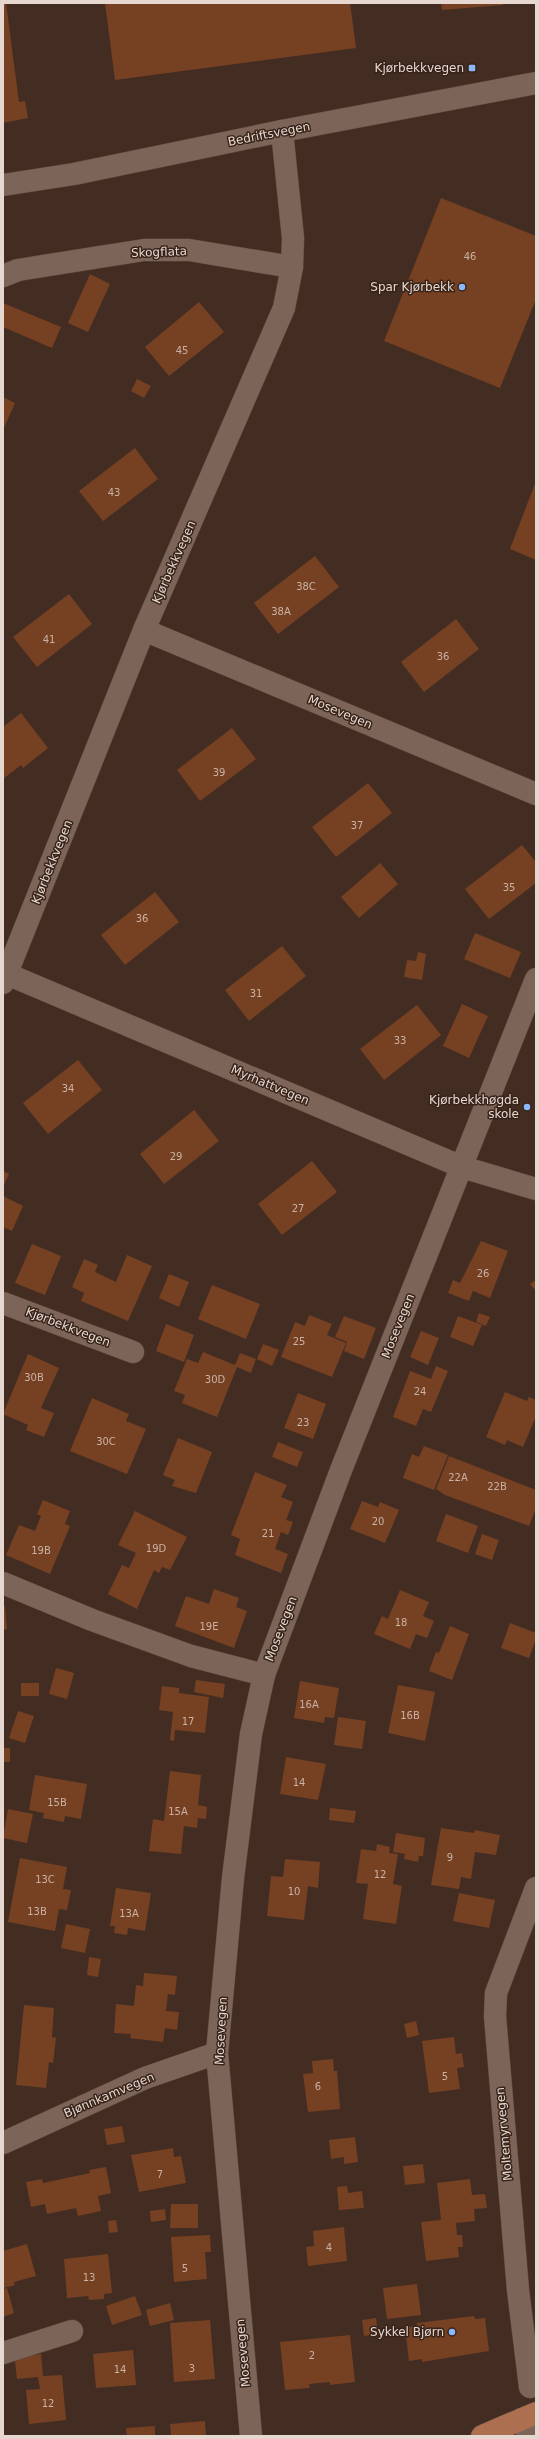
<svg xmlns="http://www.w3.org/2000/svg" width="539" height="2439" font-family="'DejaVu Sans',sans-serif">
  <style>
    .building { fill: #764022 }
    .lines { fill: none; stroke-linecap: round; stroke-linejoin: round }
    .minor-casing { stroke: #5e4c42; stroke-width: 23 }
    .tertiary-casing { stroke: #5e4c42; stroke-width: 23 }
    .trunk-casing { stroke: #5e4c42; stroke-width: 23 }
    .minor { stroke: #7d6458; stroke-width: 22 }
    .tertiary { stroke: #7d6458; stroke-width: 22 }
    .trunk { stroke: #ac6f4f; stroke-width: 22 }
    .poi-dot { fill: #8cb9fc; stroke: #382319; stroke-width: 1.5 }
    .labels { text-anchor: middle; stroke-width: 3; stroke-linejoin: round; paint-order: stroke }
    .number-label { font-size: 10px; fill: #cab2a5 }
    .poi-label { font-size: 12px; fill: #e6d8d1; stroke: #382319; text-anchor: end }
    .street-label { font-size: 12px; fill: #e6d8d1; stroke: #382319 }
  </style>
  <rect width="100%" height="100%" fill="#432d22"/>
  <g class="building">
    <polygon points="3,3 6,3 19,102 25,101 28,118 3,123"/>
    <polygon points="105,3 350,3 356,48 115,80"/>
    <polygon points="441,3 503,3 503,5 442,10"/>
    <polygon points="441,198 536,236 536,299 500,388 384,341"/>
    <polygon points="90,274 110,284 88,332 68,323"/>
    <polygon points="199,302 224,332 169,376 145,347"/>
    <polygon points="3,303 61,327 52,348 3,327"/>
    <polygon points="137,379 151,386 144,398 131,391"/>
    <polygon points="3,397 15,403 3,430"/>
    <polygon points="135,448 158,479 103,521 79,491"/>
    <polygon points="536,481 536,560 510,549"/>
    <polygon points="315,556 339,587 278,634 254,603"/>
    <polygon points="69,594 92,624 37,667 13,637"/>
    <polygon points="456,619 479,649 424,692 401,662"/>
    <polygon points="21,713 48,748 23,768 21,765 3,779 3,727"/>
    <polygon points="232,728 256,759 200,801 177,770"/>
    <polygon points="368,783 392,813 336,857 312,827"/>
    <polygon points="522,845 536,862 536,883 489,919 465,889"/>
    <polygon points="380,863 398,884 359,918 341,897"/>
    <polygon points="155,892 179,922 125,965 101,935"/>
    <polygon points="475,933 521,952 510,978 464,959"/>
    <polygon points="282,946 306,976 249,1021 225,990"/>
    <polygon points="418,952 426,954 422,980 404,977 407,960 416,961"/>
    <polygon points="462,1004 488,1016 469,1058 443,1046"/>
    <polygon points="417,1005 441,1035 384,1080 360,1049"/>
    <polygon points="78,1060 102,1090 48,1134 23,1103"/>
    <polygon points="194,1110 219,1141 164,1184 140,1154"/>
    <polygon points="312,1161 337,1192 282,1235 258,1204"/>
    <polygon points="3,1171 9,1174 4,1185 3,1184"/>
    <polygon points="3,1196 23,1206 12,1231 3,1227"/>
    <polygon points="481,1241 508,1251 490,1298 473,1291 469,1301 448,1293 453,1280 460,1283"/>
    <polygon points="32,1244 61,1256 45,1295 15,1283"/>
    <polygon points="127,1255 152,1266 128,1321 81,1301 84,1293 72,1287 84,1259 98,1265 95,1272 116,1282"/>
    <polygon points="169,1274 189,1282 179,1307 159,1298"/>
    <polygon points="536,1280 536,1291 530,1284"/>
    <polygon points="212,1285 260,1304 246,1339 198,1319"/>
    <polygon points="479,1313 490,1317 486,1326 476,1322"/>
    <polygon points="309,1315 332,1324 327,1335 346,1343 332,1377 281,1357 295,1322 305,1326"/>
    <polygon points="344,1316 376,1328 364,1359 344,1351 347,1342 335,1337"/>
    <polygon points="458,1316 482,1325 473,1346 450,1337"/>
    <polygon points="166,1324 194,1335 184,1362 156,1351"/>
    <polygon points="421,1331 439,1338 428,1365 410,1357"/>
    <polygon points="263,1344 279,1350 272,1366 257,1359"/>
    <polygon points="203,1352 235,1365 240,1353 256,1359 251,1373 237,1367 217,1417 182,1403 185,1395 174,1391 187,1359 198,1363"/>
    <polygon points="28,1354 59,1368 41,1408 54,1413 44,1437 26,1430 28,1425 3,1414"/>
    <polygon points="436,1366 448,1371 431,1412 423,1409 416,1426 393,1417 410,1371 431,1379"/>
    <polygon points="505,1392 527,1401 529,1397 536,1400 536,1416 523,1447 507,1440 505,1445 486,1437"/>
    <polygon points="298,1393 326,1404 313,1439 284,1428"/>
    <polygon points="92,1398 129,1414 126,1421 146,1429 127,1474 70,1451"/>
    <polygon points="178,1438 212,1452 196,1493 172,1486 175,1480 163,1475"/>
    <polygon points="278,1442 303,1452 297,1467 272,1457"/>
    <polygon points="424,1446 448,1455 434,1490 403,1478 412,1454 419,1457"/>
    <polygon points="449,1456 536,1490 536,1508 529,1526 445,1495 436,1489"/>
    <polygon points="255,1472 287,1485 281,1497 293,1502 286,1520 293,1522 288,1535 281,1532 275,1549 288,1554 281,1573 235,1555 240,1539 231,1535"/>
    <polygon points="43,1500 70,1511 65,1524 70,1526 50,1574 6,1555 19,1525 35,1531 41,1516 37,1514"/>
    <polygon points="362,1501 378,1507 380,1502 399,1510 385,1543 350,1529"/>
    <polygon points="135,1511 187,1537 170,1570 162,1567 159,1573 154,1570 137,1609 108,1594 122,1565 129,1568 136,1553 118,1545"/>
    <polygon points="446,1514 478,1526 468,1553 436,1541"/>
    <polygon points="482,1534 499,1540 492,1560 475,1554"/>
    <polygon points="214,1589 239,1598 236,1607 247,1611 234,1648 175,1626 186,1596 209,1604"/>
    <polygon points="400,1590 429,1602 423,1616 434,1621 427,1638 416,1634 410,1649 374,1634 382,1616 388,1619"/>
    <polygon points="3,1606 5,1606 7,1629 3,1630"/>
    <polygon points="510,1623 536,1633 536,1639 529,1658 501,1648"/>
    <polygon points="450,1626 469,1634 452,1680 429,1671 436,1652 439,1653"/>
    <polygon points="56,1668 74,1673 67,1699 49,1694"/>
    <polygon points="196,1680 225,1684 223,1698 194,1692"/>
    <polygon points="300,1681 339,1688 334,1718 325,1717 324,1723 294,1718"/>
    <rect x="21" y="1683" width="18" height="13"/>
    <polygon points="398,1685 435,1692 425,1741 388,1733"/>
    <polygon points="162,1686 179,1688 179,1693 209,1697 205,1733 175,1730 174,1741 170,1740 173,1712 159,1710"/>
    <polygon points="18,1711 34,1716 25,1743 9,1738"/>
    <polygon points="338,1717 366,1721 362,1749 334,1745"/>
    <rect x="3" y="1748" width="7" height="14"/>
    <polygon points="286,1757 326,1764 318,1800 280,1794"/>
    <polygon points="170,1771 201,1775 198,1805 207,1807 206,1819 198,1818 197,1828 184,1826 181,1854 149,1851 153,1819 164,1821"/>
    <polygon points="35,1775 87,1784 81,1819 65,1816 64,1822 43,1818 44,1813 29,1810"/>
    <polygon points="330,1808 356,1811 354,1823 329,1820"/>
    <polygon points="8,1809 33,1814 27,1843 3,1838"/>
    <polygon points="441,1828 474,1833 475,1830 500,1835 496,1855 475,1852 471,1879 461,1877 459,1889 431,1885"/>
    <polygon points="396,1833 425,1838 423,1856 419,1856 418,1862 404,1859 405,1854 393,1852"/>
    <polygon points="377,1844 390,1847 389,1853 398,1854 393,1884 402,1886 396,1924 363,1919 368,1884 356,1883 361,1849 376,1851"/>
    <polygon points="20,1858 67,1867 63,1889 71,1890 67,1910 59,1909 55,1931 8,1922"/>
    <polygon points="285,1859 320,1862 318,1888 308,1886 304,1920 267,1916 271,1876 283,1877"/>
    <polygon points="116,1888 151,1893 145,1931 128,1928 127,1935 114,1933 115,1926 110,1926"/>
    <polygon points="459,1893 495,1900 489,1928 453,1921"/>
    <polygon points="66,1924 90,1929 85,1953 61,1948"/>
    <polygon points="89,1957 101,1959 98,1977 87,1975"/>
    <polygon points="144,1973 177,1976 175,1995 168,1994 166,2011 179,2012 177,2030 165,2028 163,2042 130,2038 131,2034 114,2033 116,2004 134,2006 136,1985 143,1986"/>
    <polygon points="24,2005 54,2008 52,2037 56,2038 53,2063 49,2062 46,2088 16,2085"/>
    <polygon points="416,2021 419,2035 407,2038 404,2024"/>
    <polygon points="454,2037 456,2054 462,2053 464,2067 457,2068 460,2089 429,2093 422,2041"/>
    <polygon points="333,2059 334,2071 337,2071 340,2109 308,2112 303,2074 313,2073 312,2061"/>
    <polygon points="122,2126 125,2142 107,2145 104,2129"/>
    <polygon points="355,2137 358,2162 344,2164 344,2157 331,2159 329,2140"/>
    <polygon points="173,2148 174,2157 181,2156 186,2183 139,2192 131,2155"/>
    <polygon points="423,2164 425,2183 405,2185 403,2166"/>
    <polygon points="106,2167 111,2193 98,2196 101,2211 78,2216 76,2208 47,2214 45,2204 31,2207 26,2182 42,2179 43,2183 90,2173 89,2170"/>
    <polygon points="470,2179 472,2195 485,2194 487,2208 474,2209 475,2221 456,2223 457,2235 462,2235 463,2247 458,2247 459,2257 426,2261 421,2222 441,2220 437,2183"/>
    <polygon points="347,2186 348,2193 362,2191 364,2208 339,2210 337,2187"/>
    <polygon points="171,2204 198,2204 198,2228 170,2228"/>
    <polygon points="165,2209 166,2220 151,2222 150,2211"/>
    <polygon points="116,2220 118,2232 109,2233 108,2221"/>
    <polygon points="344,2227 347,2261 308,2266 306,2247 314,2246 313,2231"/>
    <polygon points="210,2235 211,2252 205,2252 207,2279 174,2282 171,2237"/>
    <polygon points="27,2244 36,2276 14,2282 15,2285 4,2288 3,2251"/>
    <polygon points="108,2254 112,2293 104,2294 104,2299 89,2300 88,2296 67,2298 64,2259"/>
    <polygon points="417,2284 421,2315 387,2319 383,2288"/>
    <polygon points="7,2288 14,2313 3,2317 3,2289"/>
    <polygon points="135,2296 142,2315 112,2325 106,2306"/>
    <polygon points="170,2303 174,2320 150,2326 146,2310"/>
    <polygon points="474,2316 475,2319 485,2318 489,2351 422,2362 422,2359 409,2361 405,2327 417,2326 417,2323"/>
    <polygon points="376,2318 378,2334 364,2336 362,2320"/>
    <polygon points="210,2320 215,2379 174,2382 170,2323"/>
    <polygon points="350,2335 355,2382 330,2385 330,2382 309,2384 310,2388 285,2390 280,2342"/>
    <polygon points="133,2350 136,2385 96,2388 93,2354"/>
    <polygon points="41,2354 43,2376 62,2375 66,2420 29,2424 26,2390 40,2389 38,2377 17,2379 15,2362 16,2358"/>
    <polygon points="205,2421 206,2436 171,2436 170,2424"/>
    <polygon points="155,2426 155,2436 127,2436 126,2428"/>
  </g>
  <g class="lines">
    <defs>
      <g id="minor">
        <polyline points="3,276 18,270 144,250 189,250 292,267"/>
        <polyline points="144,630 536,794"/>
        <polyline points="7,974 462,1167 536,1189"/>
        <polyline points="3,1303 133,1352"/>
        <polyline points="3,1583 92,1620 191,1656 264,1675"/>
        <polyline points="3,2143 145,2078 217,2053"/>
        <polyline points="3,2353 72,2331"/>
        <polyline points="530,2387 518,2290 495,2016 496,1993 536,1888"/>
        <polyline points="522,2419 529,2436"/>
        <polyline points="251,2436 217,2053 233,1878 251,1734 264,1675 341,1470 536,979"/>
      </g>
      <g id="tertiary">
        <polyline points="3,185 74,174 282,131 536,83"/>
        <polyline points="3,983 144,630 284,308 292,267 293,238 282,131"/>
      </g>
      <polyline id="trunk" points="482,2436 536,2413"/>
    </defs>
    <use href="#minor" class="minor-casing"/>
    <use href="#tertiary" class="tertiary-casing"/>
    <use href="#trunk" class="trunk-casing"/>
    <use href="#minor" class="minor"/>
    <use href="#tertiary" class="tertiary"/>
    <use href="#trunk" class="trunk"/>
  </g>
  <g class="poi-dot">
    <rect x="468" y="64" width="8" height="8" rx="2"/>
    <circle cx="462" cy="287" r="4"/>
    <circle cx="527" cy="1107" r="4"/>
    <circle cx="452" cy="2332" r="4"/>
  </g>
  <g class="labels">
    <g class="number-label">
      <text x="470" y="260">46</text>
      <text x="182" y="354">45</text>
      <text x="114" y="496">43</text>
      <text x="306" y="590">38C</text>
      <text x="281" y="615">38A</text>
      <text x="49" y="643">41</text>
      <text x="443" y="660">36</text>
      <text x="219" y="776">39</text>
      <text x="357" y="829">37</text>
      <text x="509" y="891">35</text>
      <text x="142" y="922">36</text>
      <text x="256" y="997">31</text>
      <text x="400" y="1044">33</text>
      <text x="68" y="1092">34</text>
      <text x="176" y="1160">29</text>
      <text x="298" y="1212">27</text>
      <text x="483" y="1277">26</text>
      <text x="299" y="1345">25</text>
      <text x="34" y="1381">30B</text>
      <text x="215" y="1383">30D</text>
      <text x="420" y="1395">24</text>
      <text x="303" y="1426">23</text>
      <text x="106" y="1445">30C</text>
      <text x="458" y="1481">22A</text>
      <text x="497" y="1490">22B</text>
      <text x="378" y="1525">20</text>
      <text x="268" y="1537">21</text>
      <text x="156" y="1552">19D</text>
      <text x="41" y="1554">19B</text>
      <text x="401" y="1626">18</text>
      <text x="209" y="1630">19E</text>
      <text x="309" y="1708">16A</text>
      <text x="410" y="1719">16B</text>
      <text x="188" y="1725">17</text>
      <text x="299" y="1786">14</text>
      <text x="57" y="1806">15B</text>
      <text x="178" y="1815">15A</text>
      <text x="450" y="1861">9</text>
      <text x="380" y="1878">12</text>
      <text x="45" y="1883">13C</text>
      <text x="294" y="1895">10</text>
      <text x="37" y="1915">13B</text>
      <text x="129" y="1917">13A</text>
      <text x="445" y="2080">5</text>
      <text x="318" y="2090">6</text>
      <text x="160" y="2178">7</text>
      <text x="329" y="2251">4</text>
      <text x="185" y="2272">5</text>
      <text x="89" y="2281">13</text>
      <text x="312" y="2359">2</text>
      <text x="192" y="2372">3</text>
      <text x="120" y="2373">14</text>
      <text x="48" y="2407">12</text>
    </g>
    <g class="poi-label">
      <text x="464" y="72">Kjørbekkvegen</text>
      <text x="454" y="291">Spar Kjørbekk</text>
      <text x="519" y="1104">Kjørbekkhøgda<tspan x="519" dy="14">skole</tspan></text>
      <text x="444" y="2336">Sykkel Bjørn</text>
    </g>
    <g class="street-label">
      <text transform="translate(269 134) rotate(-11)" y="4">Bedriftsvegen</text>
      <text transform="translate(159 252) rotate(-2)" y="4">Skogflata</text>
      <text transform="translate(174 562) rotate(-66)" y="4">Kjørbekkvegen</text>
      <text transform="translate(340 712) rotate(23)" y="4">Mosevegen</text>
      <text transform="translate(52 862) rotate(-68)" y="4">Kjørbekkvegen</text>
      <text transform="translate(270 1085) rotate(23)" y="4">Myrhattvegen</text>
      <text transform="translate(398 1326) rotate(-68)" y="4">Mosevegen</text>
      <text transform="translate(68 1327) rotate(21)" y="4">Kjørbekkvegen</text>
      <text transform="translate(281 1629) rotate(-69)" y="4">Mosevegen</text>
      <text transform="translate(221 2031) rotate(-87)" y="4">Mosevegen</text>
      <text transform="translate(109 2095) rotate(-23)" y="4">Bjønnkamvegen</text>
      <text transform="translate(504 2134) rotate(-95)" y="4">Moltemyrvegen</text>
      <text transform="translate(243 2353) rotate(-95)" y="4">Mosevegen</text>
    </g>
  </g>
  <rect width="539" height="2439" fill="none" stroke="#e6d8d1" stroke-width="8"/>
</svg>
